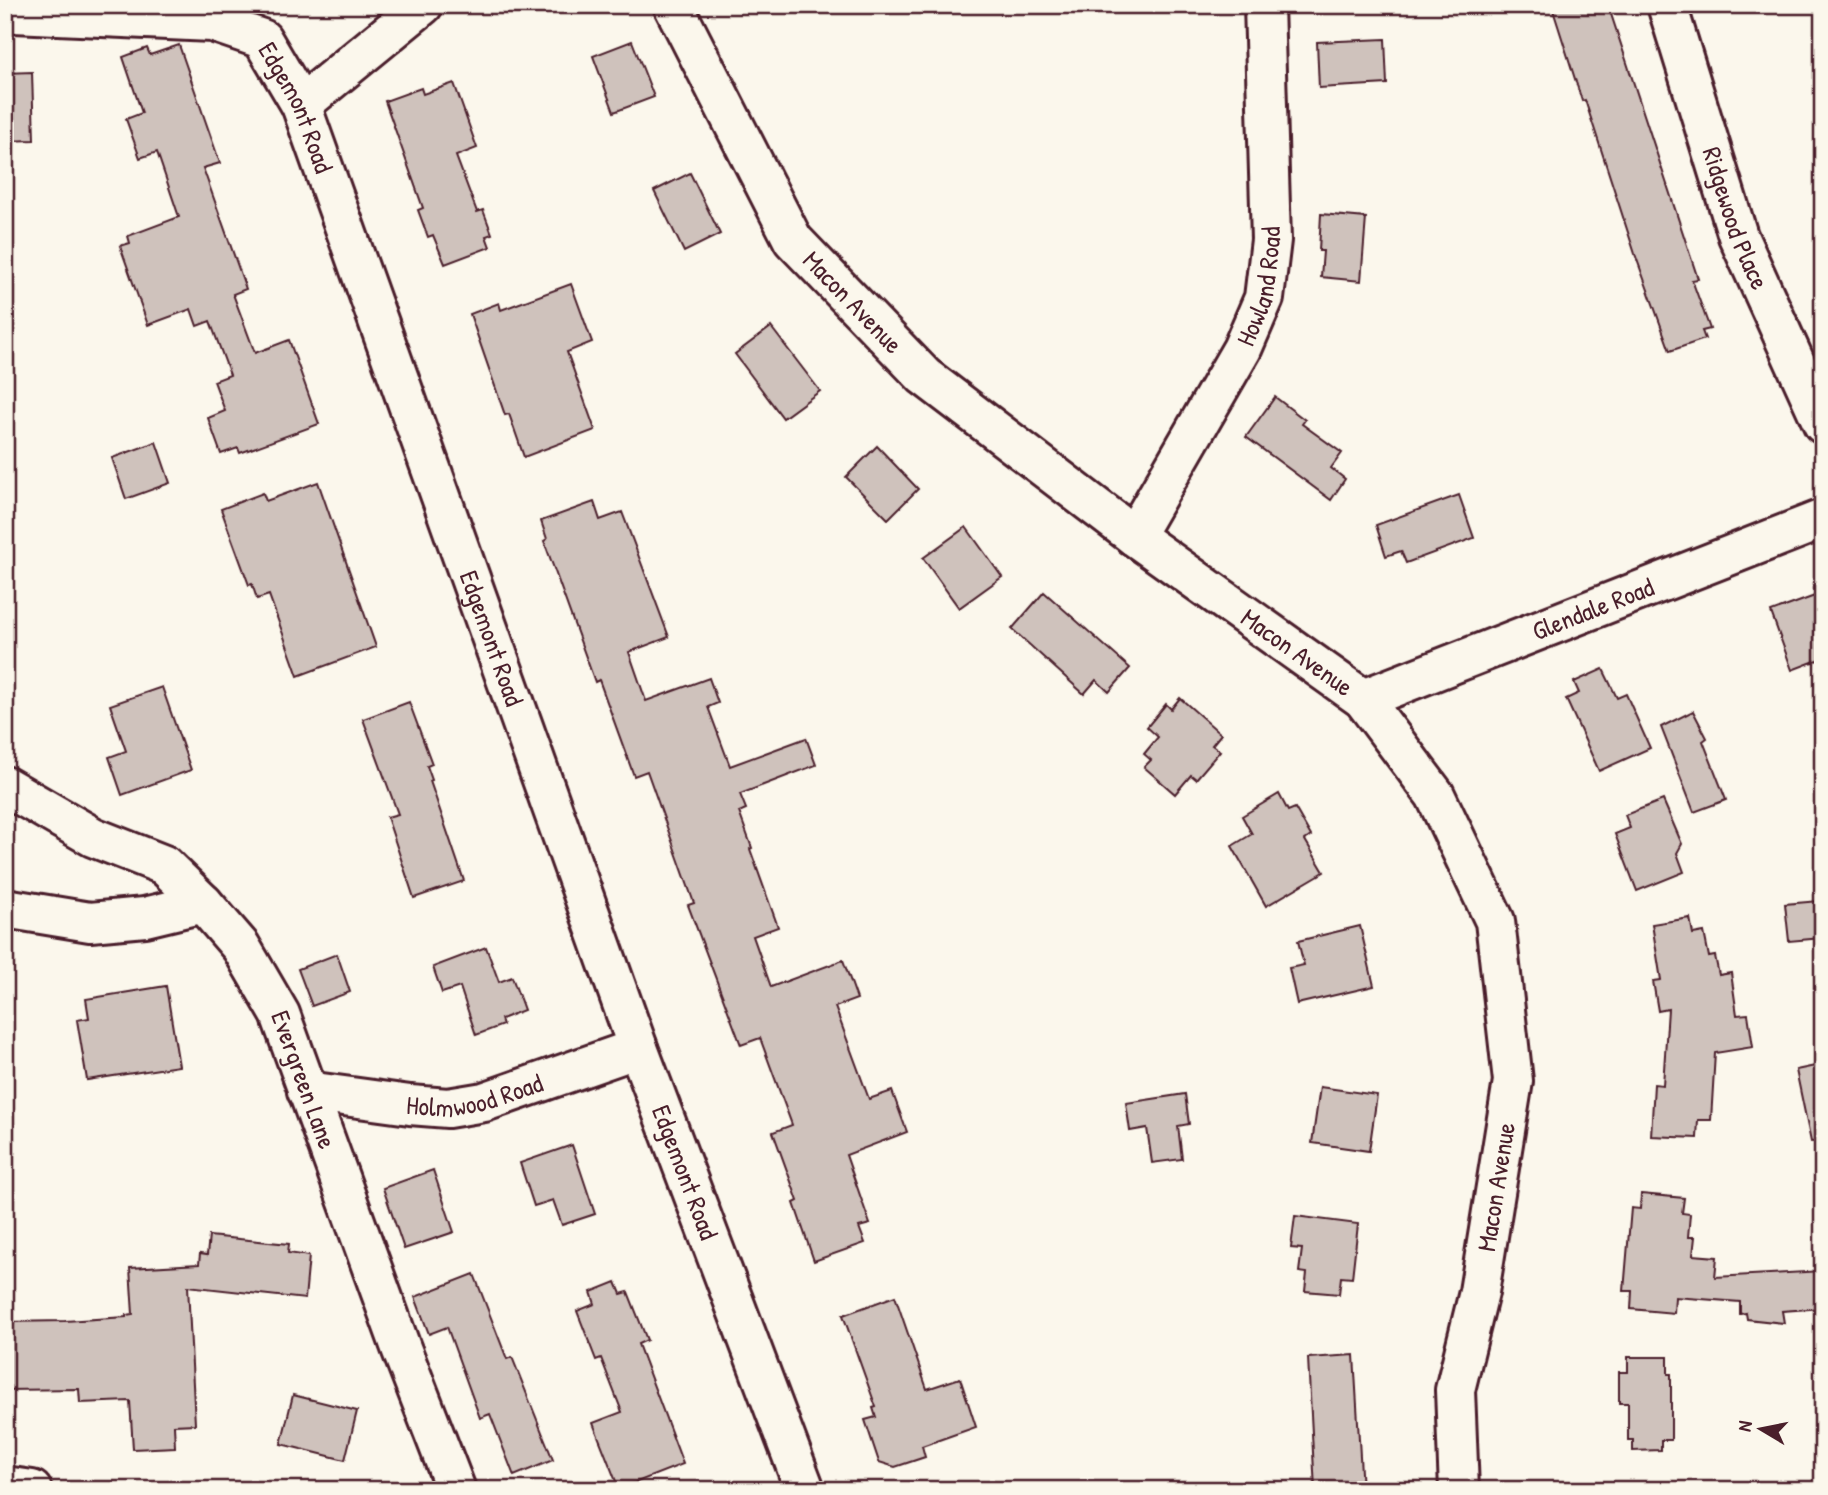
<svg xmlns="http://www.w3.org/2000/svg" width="1828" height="1495" font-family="'Patrick Hand',sans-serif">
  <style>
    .building { fill: #cfc2bc; stroke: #4a1f2b; stroke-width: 2 }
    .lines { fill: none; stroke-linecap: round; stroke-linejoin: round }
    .minor-casing { stroke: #4a1f2b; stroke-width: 44 }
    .minor { stroke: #fbf7ec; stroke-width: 38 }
    .labels { text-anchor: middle; stroke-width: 5; stroke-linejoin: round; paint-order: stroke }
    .street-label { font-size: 26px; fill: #4a1f2b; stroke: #fbf7ec }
  </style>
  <rect width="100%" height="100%" fill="#fbf7ec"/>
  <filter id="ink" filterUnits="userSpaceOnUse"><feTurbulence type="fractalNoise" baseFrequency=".0143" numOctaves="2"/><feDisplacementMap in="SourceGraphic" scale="14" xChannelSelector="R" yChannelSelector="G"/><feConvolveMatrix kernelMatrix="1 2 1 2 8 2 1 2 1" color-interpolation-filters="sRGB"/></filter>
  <g filter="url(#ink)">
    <g class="building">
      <polygon points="1570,5 1608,5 1698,279 1692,280 1710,329 1702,331 1705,339 1670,351 1635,254 1585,100 1582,101 1553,10"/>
      <polygon points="1385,39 1387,84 1319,88 1317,42"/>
      <polygon points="632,41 654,97 614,112 593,56"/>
      <polygon points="179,45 220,163 203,168 246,289 233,294 255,353 289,340 319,424 240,453 238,448 221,454 208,418 225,411 214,381 230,375 210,321 197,326 191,309 148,325 120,246 130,243 128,236 179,217 157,152 140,158 126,119 142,113 123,57 147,48 150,55"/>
      <polygon points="32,72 34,140 5,141 5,73"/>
      <polygon points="454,83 477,148 456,156 477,212 483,210 492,234 486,236 490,247 445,264 433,235 428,237 418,210 423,208 385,101 421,88 423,94"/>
      <polygon points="690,173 720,234 684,252 654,191"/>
      <polygon points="1321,214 1366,218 1361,281 1321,277 1323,251 1319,251"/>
      <polygon points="571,284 592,342 567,352 595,430 524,457 509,414 505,415 470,314 499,303 501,310"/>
      <polygon points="771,327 820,391 783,418 735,354"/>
      <polygon points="1275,397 1305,420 1302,424 1342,453 1331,468 1345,479 1331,500 1246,437"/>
      <polygon points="156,442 170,483 126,499 112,458"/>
      <polygon points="877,446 918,489 888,519 846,477"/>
      <polygon points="318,482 376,647 298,676 269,595 257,599 252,584 249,585 221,509 263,493 266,501"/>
      <polygon points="1459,495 1474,538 1406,563 1401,551 1386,556 1376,525"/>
      <polygon points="594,502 600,520 622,512 669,637 629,652 646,701 709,678 718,703 708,707 730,766 806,738 816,765 740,794 746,809 739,812 752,848 750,849 778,927 753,936 771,987 843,960 857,999 835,1007 869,1099 892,1091 907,1132 846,1155 870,1224 859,1227 865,1243 814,1261 794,1203 798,1201 773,1132 792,1125 760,1038 741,1045 688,905 694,903 647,771 634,776 599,680 595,682 544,541 547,539 541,521"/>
      <polygon points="966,527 1002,577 959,608 923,558"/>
      <polygon points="1044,592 1130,668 1109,692 1096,680 1084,694 1012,629"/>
      <polygon points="1823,593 1823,658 1792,670 1771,612"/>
      <polygon points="1603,669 1617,698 1626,694 1650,748 1599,771 1566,699 1579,693 1574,682"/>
      <polygon points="162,687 191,770 122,795 109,757 126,751 110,705"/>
      <polygon points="1180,698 1221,734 1212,745 1220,751 1196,779 1191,775 1175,794 1144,767 1151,760 1144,754 1158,737 1147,727 1166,704 1171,709"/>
      <polygon points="409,702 432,764 427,766 432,780 430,781 464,881 414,898 387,817 398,814 363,719"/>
      <polygon points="1693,711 1707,738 1703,741 1726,800 1694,812 1661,727"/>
      <polygon points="1279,794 1288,811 1295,808 1311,836 1305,840 1324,872 1266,906 1232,846 1252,834 1242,816"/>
      <polygon points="1663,800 1682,844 1677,853 1684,872 1637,891 1615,834 1630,828 1625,815"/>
      <polygon points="1819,901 1822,938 1789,941 1785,904"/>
      <polygon points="1690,918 1693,934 1704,932 1709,957 1715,956 1719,975 1731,973 1737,1015 1748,1014 1753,1047 1715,1053 1711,1120 1698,1120 1697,1138 1651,1136 1654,1084 1663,1085 1668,1009 1658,1011 1653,981 1661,980 1652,924"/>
      <polygon points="1360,926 1374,986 1297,1004 1289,968 1304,965 1298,941"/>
      <polygon points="486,947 499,982 512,977 524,1010 501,1019 503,1025 476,1035 460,987 442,993 433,967"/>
      <polygon points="337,954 350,992 312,1006 298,969"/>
      <polygon points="166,986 179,1066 87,1080 77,1020 89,1018 86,999"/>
      <polygon points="1820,1065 1823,1079 1823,1141 1811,1142 1796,1070"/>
      <polygon points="1320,1087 1377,1095 1369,1151 1312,1143"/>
      <polygon points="1185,1094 1189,1124 1178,1126 1182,1159 1152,1163 1147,1128 1130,1131 1126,1103"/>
      <polygon points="572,1145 595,1214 562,1225 553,1200 534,1206 520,1163"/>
      <polygon points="433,1170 454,1232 404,1249 383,1188"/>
      <polygon points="1641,1194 1684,1198 1682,1213 1690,1214 1688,1237 1695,1237 1693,1255 1717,1257 1715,1277 1823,1271 1823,1308 1782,1311 1784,1323 1747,1319 1746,1313 1740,1314 1740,1302 1675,1297 1674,1313 1631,1309 1632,1291 1624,1291 1631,1208 1640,1209"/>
      <polygon points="1295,1216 1358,1224 1352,1278 1341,1277 1339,1294 1305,1291 1307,1273 1299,1272 1302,1249 1291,1248"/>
      <polygon points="209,1236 289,1244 288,1253 309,1256 305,1299 188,1286 195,1424 174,1425 175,1447 133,1449 130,1401 80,1403 79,1389 6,1390 5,1322 65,1321 126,1317 126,1315 133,1314 130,1268 199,1264 200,1254 207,1255"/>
      <polygon points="474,1274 507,1359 512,1357 553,1460 514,1476 490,1414 480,1418 447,1327 429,1334 415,1297"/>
      <polygon points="616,1282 621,1294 628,1292 647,1340 638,1344 683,1464 619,1489 593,1423 622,1412 601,1358 596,1360 577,1311 595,1304 591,1292"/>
      <polygon points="895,1296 927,1389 960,1378 976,1427 922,1446 925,1457 895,1467 879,1462 865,1420 876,1417 873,1408 876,1407 843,1315"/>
      <polygon points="1354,1355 1362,1490 1315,1490 1308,1358"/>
      <polygon points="1628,1357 1668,1357 1668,1374 1671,1374 1671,1440 1661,1440 1661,1450 1633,1451 1633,1440 1628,1440 1628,1403 1619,1403 1619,1372 1628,1372"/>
      <polygon points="293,1395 357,1411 345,1460 281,1444"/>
    </g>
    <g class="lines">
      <defs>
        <g id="minor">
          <path id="s1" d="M5 5 14 13 212 22 262 39 301 105 638 1048 805 1490"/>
          <path id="s2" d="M673 5 793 240 924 376 1134 536 1363 699 1435 795 1495 921 1513 1081 1479 1292 1455 1390 1459 1490"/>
          <path id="s3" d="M1667 5 1738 236 1823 424"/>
          <polyline points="301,105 423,5"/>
          <path id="s4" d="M1134 536 1242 349 1264 298 1271 240 1264 5"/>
          <path id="s5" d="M1363 699 1823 519"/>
          <path id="s6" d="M5 786 93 837 164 865 203 903 241 947 280 1014 401 1348 456 1490"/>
          <polyline points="5,908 90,922 145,917 203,903"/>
          <path id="s7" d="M307 1091 410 1105 448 1108 484 1102 638 1048"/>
          <polyline points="5,1486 32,1490"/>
        </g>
      </defs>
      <use href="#minor" class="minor-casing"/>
      <use href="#minor" class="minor"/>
    </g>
  </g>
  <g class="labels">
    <g class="street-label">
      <text dy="9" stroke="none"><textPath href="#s1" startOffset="340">Edgemont Road</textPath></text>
      <text dy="9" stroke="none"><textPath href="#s3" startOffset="224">Ridgewood Place</textPath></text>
      <text dy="9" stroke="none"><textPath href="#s4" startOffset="282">Howland Road</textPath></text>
      <text dy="9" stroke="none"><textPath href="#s2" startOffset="350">Macon Avenue</textPath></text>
      <text dy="9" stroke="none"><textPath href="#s5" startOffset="247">Glendale Road</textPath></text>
      <text dy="9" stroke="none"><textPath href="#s1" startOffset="906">Edgemont Road</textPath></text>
      <text dy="9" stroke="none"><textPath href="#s2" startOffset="917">Macon Avenue</textPath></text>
      <text dy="9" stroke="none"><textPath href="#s6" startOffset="438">Evergreen Lane</textPath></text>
      <text dy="9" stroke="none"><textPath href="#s7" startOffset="170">Holmwood Road</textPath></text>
      <text dy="9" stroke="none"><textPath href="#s1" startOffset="1474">Edgemont Road</textPath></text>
      <text transform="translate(1496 1187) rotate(-81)" y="9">Macon Avenue</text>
    </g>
  </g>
  <rect width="1828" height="1495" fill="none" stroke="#fbf7ec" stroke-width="28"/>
  <rect x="14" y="14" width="1800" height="1467" fill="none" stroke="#4a1f2b" stroke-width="2.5" filter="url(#ink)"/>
  <g transform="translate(1761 1429) rotate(280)" stroke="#fbf7ec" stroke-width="5" paint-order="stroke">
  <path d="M0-5L12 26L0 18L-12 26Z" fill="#4a1f2b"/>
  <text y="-10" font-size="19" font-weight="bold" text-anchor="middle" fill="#4a1f2b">N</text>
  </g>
</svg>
